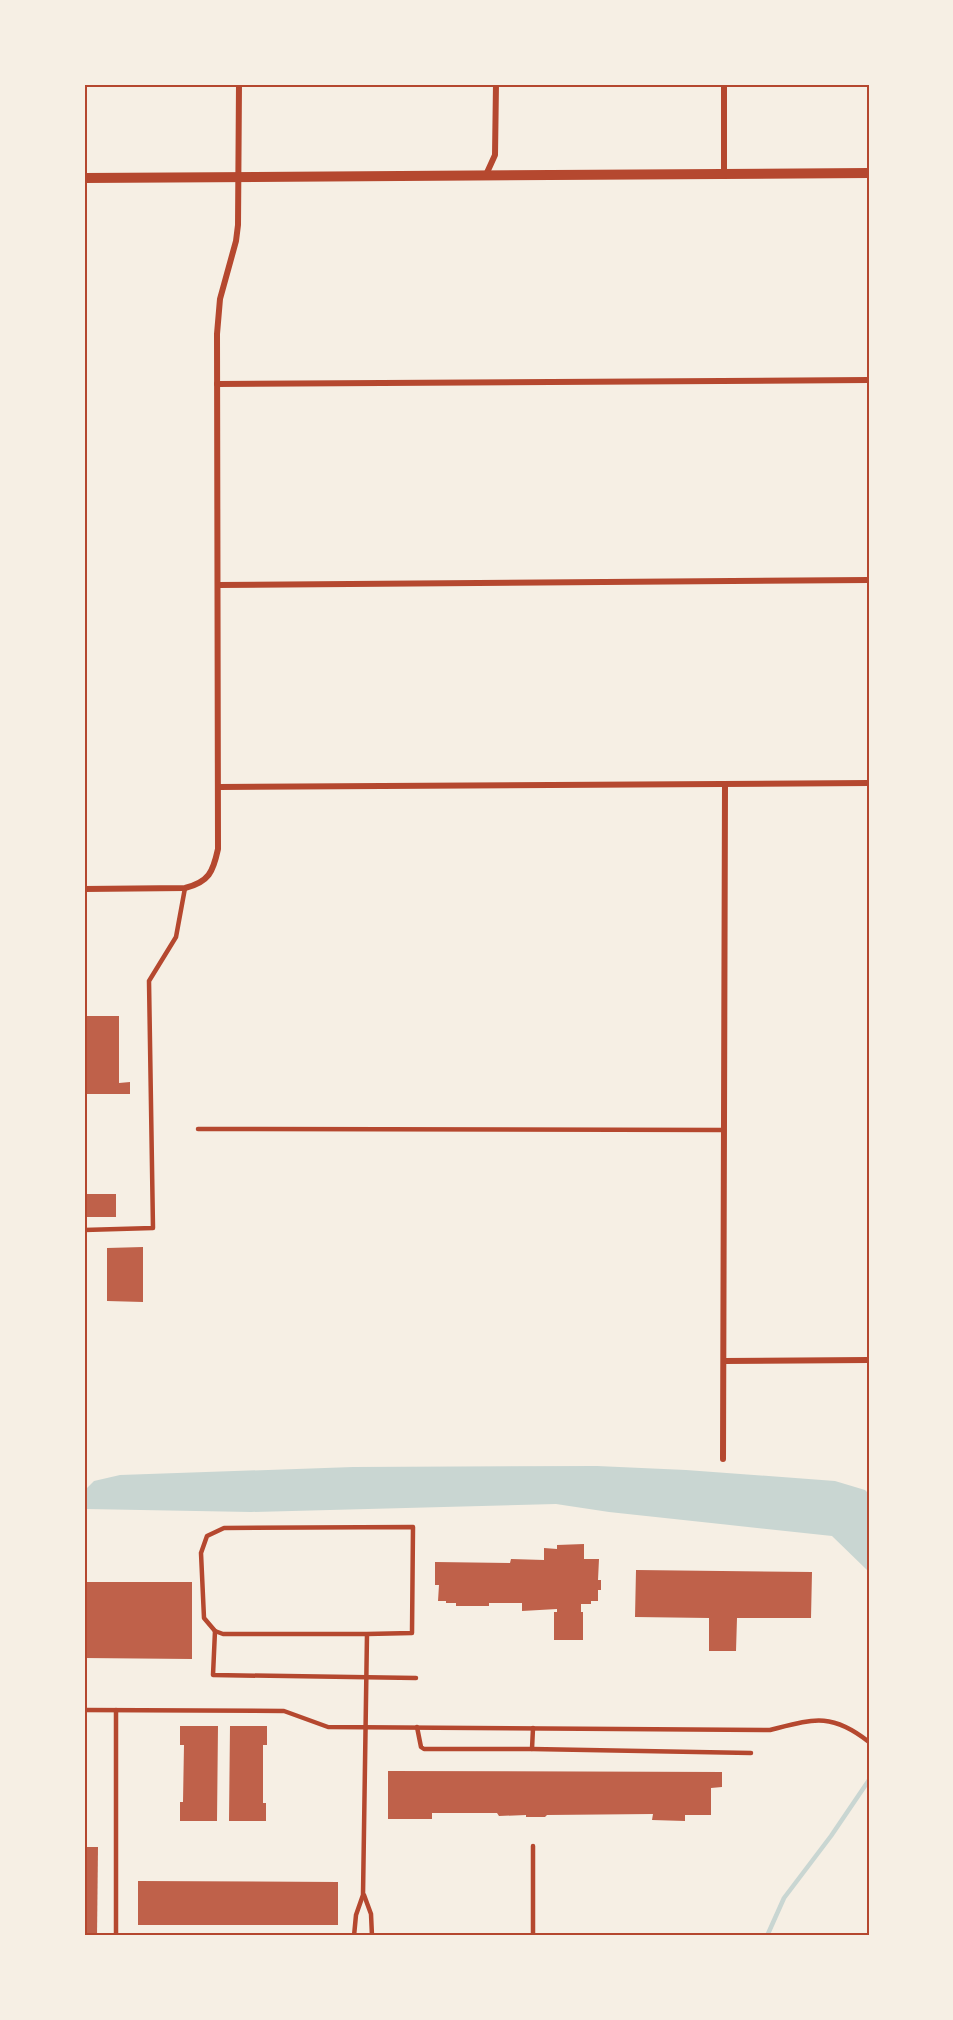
<svg xmlns="http://www.w3.org/2000/svg" width="953" height="2020" font-family="'Zilla Slab',serif">
  <style>
    .water { fill: #c9d6d2 }
    .lines { fill: none; stroke-linecap: round; stroke-linejoin: round }
    .stream { stroke: #c9d6d2; stroke-width: 4.5 }
    .building { fill: #bf614a }
    .service { stroke: #b5482f; stroke-width: 4.5 }
    .minor { stroke: #b5482f; stroke-width: 6 }
    .tertiary { stroke: #b5482f; stroke-width: 10 }
    .neatline { fill: none; stroke: #b5482f; stroke-width: 2 }
  </style>
  <rect width="100%" height="100%" fill="#f6efe4"/>
  <polygon class="water" points="597,1466 686,1470 835,1481 865,1490 869,1494 869,1576 867,1570 832,1536 609,1512 556,1504 251,1512 86,1509 84,1491 94,1481 120,1475 353,1467"/>
  <g class="lines">
    <polyline class="stream" points="767,1936 784,1898 831,1836 869,1780"/>
  </g>
  <g class="building">
    <polygon points="84,1016 119,1016 119,1083 130,1082 130,1094 84,1094"/>
    <rect x="84" y="1194" width="32" height="23"/>
    <polygon points="143,1247 143,1302 107,1301 107,1248"/>
    <polygon points="584,1544 584,1559 599,1559 598,1580 601,1580 601,1590 598,1590 598,1601 591,1601 591,1604 581,1604 581,1612 583,1612 583,1640 554,1640 554,1612 557,1612 557,1609 522,1611 522,1603 489,1603 489,1606 456,1606 456,1603 446,1603 446,1601 438,1601 439,1585 435,1585 435,1562 510,1563 511,1559 544,1560 544,1548 557,1549 557,1545"/>
    <polygon points="636,1570 812,1572 811,1618 737,1618 736,1651 709,1651 709,1618 635,1617"/>
    <polygon points="84,1582 192,1582 192,1659 84,1658"/>
    <polygon points="180,1726 218,1726 217,1821 180,1821 180,1802 183,1802 184,1745 180,1745"/>
    <polygon points="230,1726 267,1726 267,1745 263,1745 263,1803 266,1803 266,1821 229,1821"/>
    <polygon points="388,1771 722,1772 722,1787 711,1788 711,1815 685,1815 685,1821 652,1820 653,1814 547,1815 545,1817 526,1817 526,1815 499,1816 497,1813 432,1813 432,1819 388,1819"/>
    <polygon points="84,1847 98,1847 97,1936 84,1936"/>
    <polygon points="138,1881 338,1882 338,1925 138,1925"/>
  </g>
  <g class="lines">
    <g class="service">
      <polyline points="198,1129 724,1130"/>
      <polyline points="84,1230 153,1228 149,981 176,937 185,888"/>
      <polyline points="215,1631 213,1675 416,1678"/>
      <path d="M84 1710 284 1711 328 1727 770 1730C813 1719 831 1712 869 1742"/>
      <polyline points="417,1727 421,1747 424,1749 532,1749 533,1728"/>
      <polyline points="532,1749 751,1753"/>
      <polyline points="533,1846 533,1936"/>
      <polyline points="364,1895 371,1914 372,1936"/>
      <polyline points="116,1936 116,1710"/>
      <polyline points="354,1936 356,1915 363,1895 367,1634 412,1633 413,1527 224,1528 207,1536 201,1553 204,1618 215,1631 223,1634 367,1634"/>
    </g>
    <g class="minor">
      <polyline points="724,175 724,84"/>
      <polyline points="485,177 495,155 496,84"/>
      <polyline points="217,384 869,380"/>
      <polyline points="218,585 869,580"/>
      <polyline points="219,787 869,783"/>
      <path d="M84 889 185 888C209 882 213 872 218 849L217 334 220 299 236 241 238 225 239 84"/>
      <polyline points="724,1361 869,1360"/>
      <polyline points="723,1459 725,785"/>
    </g>
    <polyline class="tertiary" points="84,178 869,173"/>
  </g>
  <rect width="953" height="2020" fill="none" stroke="#f6efe4" stroke-width="171"/>
  <rect x="86" y="86" width="782" height="1848" class="neatline"/>
</svg>
